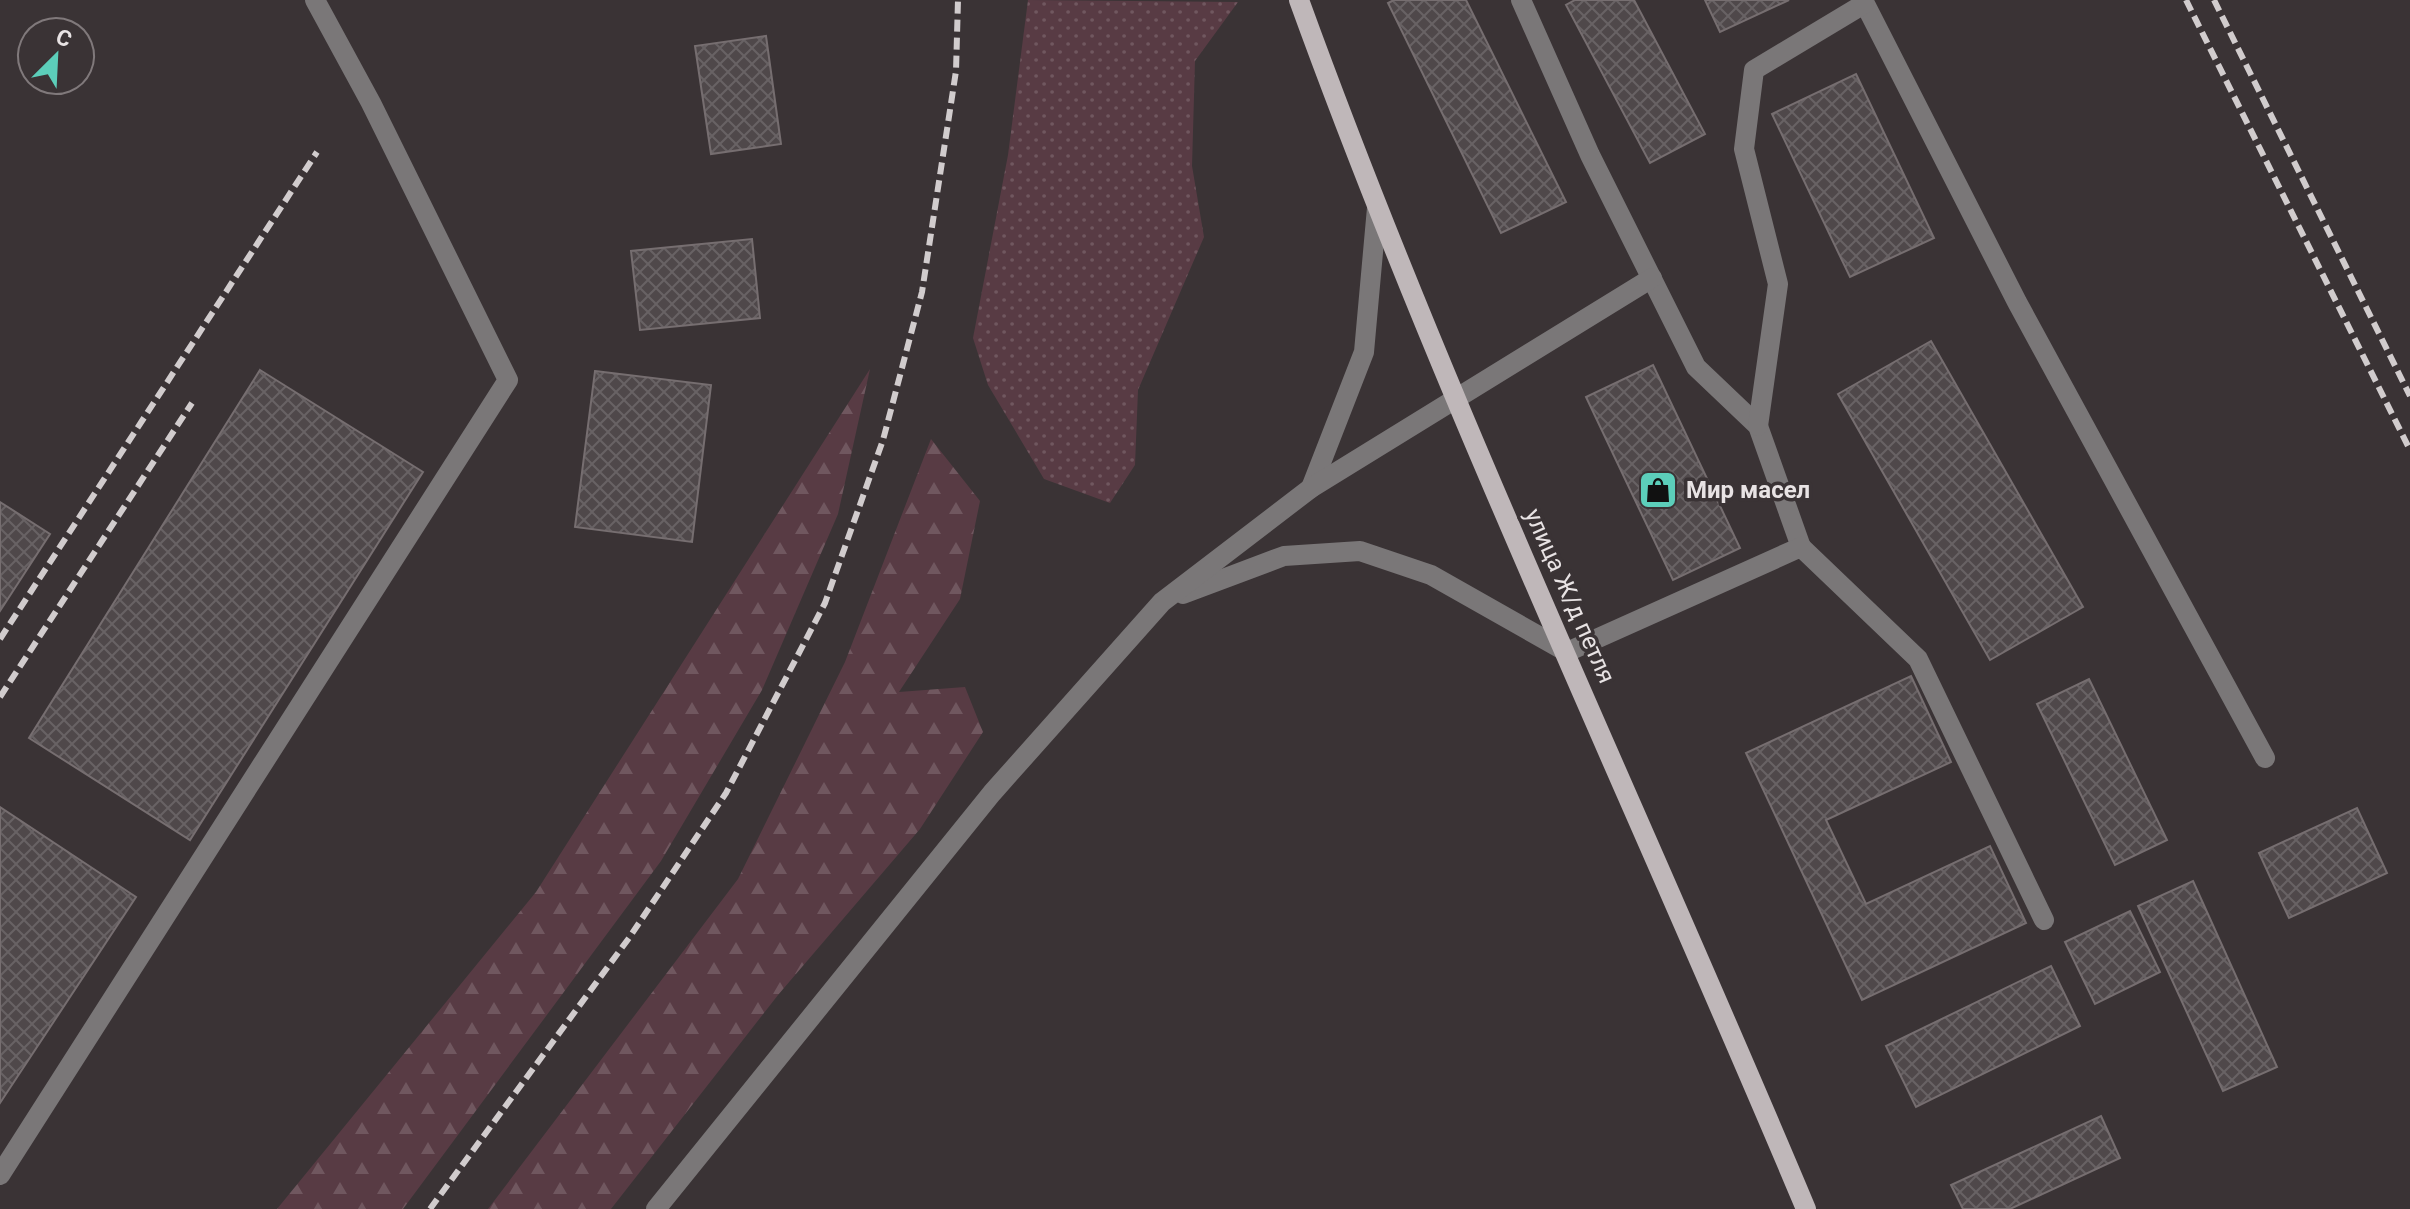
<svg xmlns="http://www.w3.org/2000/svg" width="2410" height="1209" font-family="Roboto,sans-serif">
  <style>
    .grass { fill: url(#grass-dots) }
    .forest { fill: url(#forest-firs) }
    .building { fill: url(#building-cross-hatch); stroke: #766e70; stroke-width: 2 }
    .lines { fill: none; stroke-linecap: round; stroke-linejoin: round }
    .minor { stroke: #7a7778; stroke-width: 20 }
    .major { stroke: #bfb7b9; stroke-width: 20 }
    .rail { stroke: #d1cccd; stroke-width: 6; stroke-dasharray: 12 6; stroke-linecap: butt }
    .labels { text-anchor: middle; stroke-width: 7; stroke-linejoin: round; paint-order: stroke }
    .poi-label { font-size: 24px; font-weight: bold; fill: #e8e3e4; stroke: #3a3335; text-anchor: start }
    .street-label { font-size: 24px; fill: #e8e3e4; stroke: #3a3335 }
  </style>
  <defs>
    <pattern id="grass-dots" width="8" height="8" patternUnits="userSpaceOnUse" patternTransform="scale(2)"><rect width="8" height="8" fill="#583b44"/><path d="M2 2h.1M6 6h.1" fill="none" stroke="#70575f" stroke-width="1.8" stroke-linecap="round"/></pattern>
    <pattern id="forest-firs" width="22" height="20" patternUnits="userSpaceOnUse" patternTransform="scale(2)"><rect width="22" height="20" fill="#583b44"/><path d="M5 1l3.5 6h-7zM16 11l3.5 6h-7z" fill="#70575f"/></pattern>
    <pattern id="building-cross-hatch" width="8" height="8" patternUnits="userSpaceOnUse" patternTransform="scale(2)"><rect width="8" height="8" fill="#4f484a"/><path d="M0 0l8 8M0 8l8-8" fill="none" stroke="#686264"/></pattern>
  </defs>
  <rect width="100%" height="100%" fill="#3a3335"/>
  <polygon class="grass" points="1028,0 1238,2 1195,61 1192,166 1204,237 1138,390 1135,465 1110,503 1044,479 988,385 973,338 1008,155"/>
  <g class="forest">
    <polygon points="870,369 838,514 762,690 661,861 403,1209 277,1209 536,892"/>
    <polygon points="931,439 980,501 960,599 899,692 965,687 983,732 920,829 778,995 611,1209 488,1209 738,879 845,662"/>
  </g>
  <g class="building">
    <polygon points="1394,0 1466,0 1566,202 1501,233 1388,3"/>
    <polygon points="1575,0 1634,0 1705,134 1650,163 1566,5"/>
    <polygon points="1705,0 1789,0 1720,32"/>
    <polygon points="766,36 781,144 711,154 695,46"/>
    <polygon points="1856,74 1934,238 1850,277 1772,114"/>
    <polygon points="752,239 760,318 640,330 631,251"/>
    <polygon points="1931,341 2083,607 1990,660 1838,394"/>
    <polygon points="1653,365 1740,548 1673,580 1586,397"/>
    <polygon points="260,370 423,472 190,840 29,738"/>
    <polygon points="595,371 711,385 692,542 575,527"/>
    <polygon points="0,502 50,534 0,611"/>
    <polygon points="1911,676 1951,762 1826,820 1866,904 1990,846 2026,923 1862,1000 1746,753"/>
    <polygon points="2089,679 2167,840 2115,865 2037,704"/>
    <polygon points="0,807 136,897 0,1103"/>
    <polygon points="2357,808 2387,873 2289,918 2259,853"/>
    <polygon points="2193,881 2277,1067 2223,1091 2138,906"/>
    <polygon points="2130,911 2160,972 2095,1004 2065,942"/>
    <polygon points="2051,966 2080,1026 1916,1107 1886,1046"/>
    <polygon points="2101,1116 2120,1158 2010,1209 1963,1209 1951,1185"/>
  </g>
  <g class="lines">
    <g class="minor">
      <polyline points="1521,0 1590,155 1696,367 1758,426 1801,547"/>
      <polyline points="1863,0 2017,302 2265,758"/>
      <polyline points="1758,426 1778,284 1744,149 1754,70 1864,4"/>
      <polyline points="1311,488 1364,352 1377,208"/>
      <polyline points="1183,594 1284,556 1360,551 1431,575 1567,652 1801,547 1918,659 2044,920"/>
      <polyline points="0,1175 508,380 371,103 315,0"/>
      <polyline points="656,1209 992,793 1162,602 1311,488 1652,278"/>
    </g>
    <path class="major" d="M1299 0C1448 411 1637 806 1806 1209"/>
    <g class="rail">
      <polyline points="2186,0 2410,450"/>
      <polyline points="2214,0 2410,396"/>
      <polyline points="0,639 317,152"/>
      <polyline points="0,697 192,403"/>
      <polyline points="430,1209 629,938 726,793 825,603 883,440 922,292 956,71 958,0"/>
    </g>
  </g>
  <defs>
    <symbol id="shop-square" viewBox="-11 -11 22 22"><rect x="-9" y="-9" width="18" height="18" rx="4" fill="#5cceba" stroke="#3a3335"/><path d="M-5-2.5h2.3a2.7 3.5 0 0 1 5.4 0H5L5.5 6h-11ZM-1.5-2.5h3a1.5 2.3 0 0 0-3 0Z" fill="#111"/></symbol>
  </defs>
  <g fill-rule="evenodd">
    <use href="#shop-square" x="1636" y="468" width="44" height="44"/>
  </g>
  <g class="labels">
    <g class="poi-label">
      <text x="1686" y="498">Мир масел</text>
    </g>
    <g class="street-label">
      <text transform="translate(1570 596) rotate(66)" y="8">улица Ж/д петля</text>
    </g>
  </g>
  <g transform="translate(56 56) rotate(24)"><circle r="38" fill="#3a3335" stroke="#80797b" stroke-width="2"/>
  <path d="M0-6L14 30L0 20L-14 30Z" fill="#5cceba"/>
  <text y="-12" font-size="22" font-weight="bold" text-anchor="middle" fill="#e8e3e4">С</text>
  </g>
</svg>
